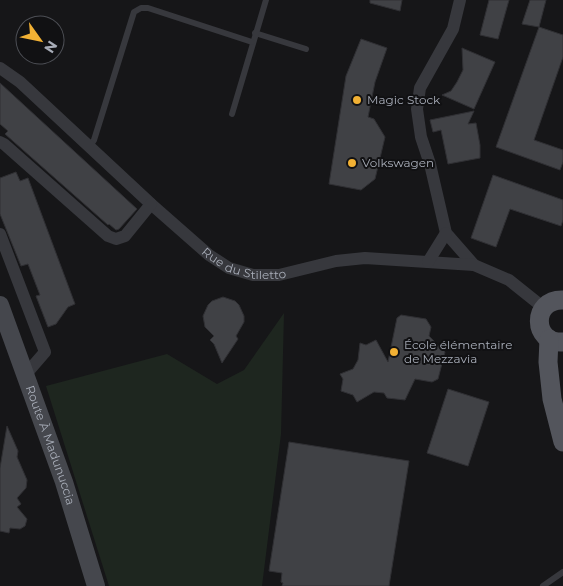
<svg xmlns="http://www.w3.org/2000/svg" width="563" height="586" font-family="Montserrat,sans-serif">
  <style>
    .green { fill: #1e261f }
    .building { fill: #404145; stroke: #303034 }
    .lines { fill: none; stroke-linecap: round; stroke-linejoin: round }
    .service { stroke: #37383d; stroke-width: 6 }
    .minor { stroke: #37383d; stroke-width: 12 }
    .secondary { stroke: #45474d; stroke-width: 18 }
    .primary { stroke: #53555c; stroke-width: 19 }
    .poi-dot { fill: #f2b134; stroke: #111113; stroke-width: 2 }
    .labels { text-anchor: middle; stroke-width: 4; stroke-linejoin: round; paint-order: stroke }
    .poi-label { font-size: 12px; fill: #a8adb8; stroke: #111113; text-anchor: start }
    .street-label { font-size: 12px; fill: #a8adb8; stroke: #111113 }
  </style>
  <rect width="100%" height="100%" fill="#161618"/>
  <polygon class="green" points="284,313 281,434 262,586 109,586 46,386 167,354 217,384 244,370"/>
  <g class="building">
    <polygon points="370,0 402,0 400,11 370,3"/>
    <polygon points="489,0 509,0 498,39 480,35"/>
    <polygon points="530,0 546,0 539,27 522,24"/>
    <polygon points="539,27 563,35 563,57 534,140 563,150 563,162 560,170 496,147"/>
    <polygon points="361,39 387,48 375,82 368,117 374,119 385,137 375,179 361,190 329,184 346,76"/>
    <polygon points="462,48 495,62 474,109 442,95 451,91 457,82 463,70"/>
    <polygon points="0,83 137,209 119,229 116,230 109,224 108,225 5,134 8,131 0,124"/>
    <polygon points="474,111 468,124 476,123 480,145 480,158 448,164 441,130 433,132 430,120"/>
    <polygon points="16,172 20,181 28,178 75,304 68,307 56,324 48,327 36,296 40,295 28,264 21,266 0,214 0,178"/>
    <polygon points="493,175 563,200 563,220 561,226 510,209 496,247 471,238"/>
    <polygon points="223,297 235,301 239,305 244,316 244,322 236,336 238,339 222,363 214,344 210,340 214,336 205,327 203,316 208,305 212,301"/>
    <polygon points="401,315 426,319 431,327 429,336 445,352 438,379 432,382 415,379 405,400 387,398 384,393 374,392 357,402 353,395 341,391 343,379 340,374 353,369 358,360 360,343 366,345 376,340 388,362 397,318"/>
    <polygon points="448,389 489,402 468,466 427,453"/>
    <polygon points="7,426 18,451 17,457 27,480 26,488 17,498 21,504 17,507 27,519 25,526 20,529 10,528 9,533 0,531 0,468"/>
    <polygon points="289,442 409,461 389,586 282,586 283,583 281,582 282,573 269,571"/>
  </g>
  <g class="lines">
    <g class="service">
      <polyline points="255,33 306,49"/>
      <polyline points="232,114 266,0"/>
      <polyline points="90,146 94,140 134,12 141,8 148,8 252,42"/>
      <polyline points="543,586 563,572"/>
    </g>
    <g class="minor">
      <polyline points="460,0 453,29 420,88 417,109 421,137 430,164 446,233 474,265"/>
      <path id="s1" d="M0 68 20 82 151 204 209 255 229 268 253 275H279L336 261 365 258 474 265 509 280 544 308"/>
      <polyline points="0,142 4,144 108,236 116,239 125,236 151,204"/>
      <polyline points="0,234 45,352 26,374"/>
      <polyline points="428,262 446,233"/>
    </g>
    <path class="secondary" id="s2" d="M0 305 64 482 96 586"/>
    <g class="primary">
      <path d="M563 300C531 299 532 344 563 342"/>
      <polyline points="549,339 548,362 552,399 563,442"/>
    </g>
  </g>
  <g class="poi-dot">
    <circle cx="357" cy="100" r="5"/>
    <circle cx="352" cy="163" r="5"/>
    <circle cx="394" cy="352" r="5"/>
  </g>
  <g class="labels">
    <g class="poi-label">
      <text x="367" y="104">Magic Stock</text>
      <text x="362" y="167">Volkswagen</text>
      <text x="404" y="349">École élémentaire<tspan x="404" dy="14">de Mezzavia</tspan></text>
    </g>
    <g class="street-label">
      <text dy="4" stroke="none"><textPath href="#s1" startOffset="318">Rue du Stiletto</textPath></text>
      <text dy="4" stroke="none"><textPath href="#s2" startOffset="149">Route À Madunuccia</textPath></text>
    </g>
  </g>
  <g transform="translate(40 40) rotate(123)"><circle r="24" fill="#111113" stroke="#4d4f55"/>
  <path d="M0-4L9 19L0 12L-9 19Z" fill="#f2b134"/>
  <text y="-8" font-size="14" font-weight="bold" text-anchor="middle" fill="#a8adb8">N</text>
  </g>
</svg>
